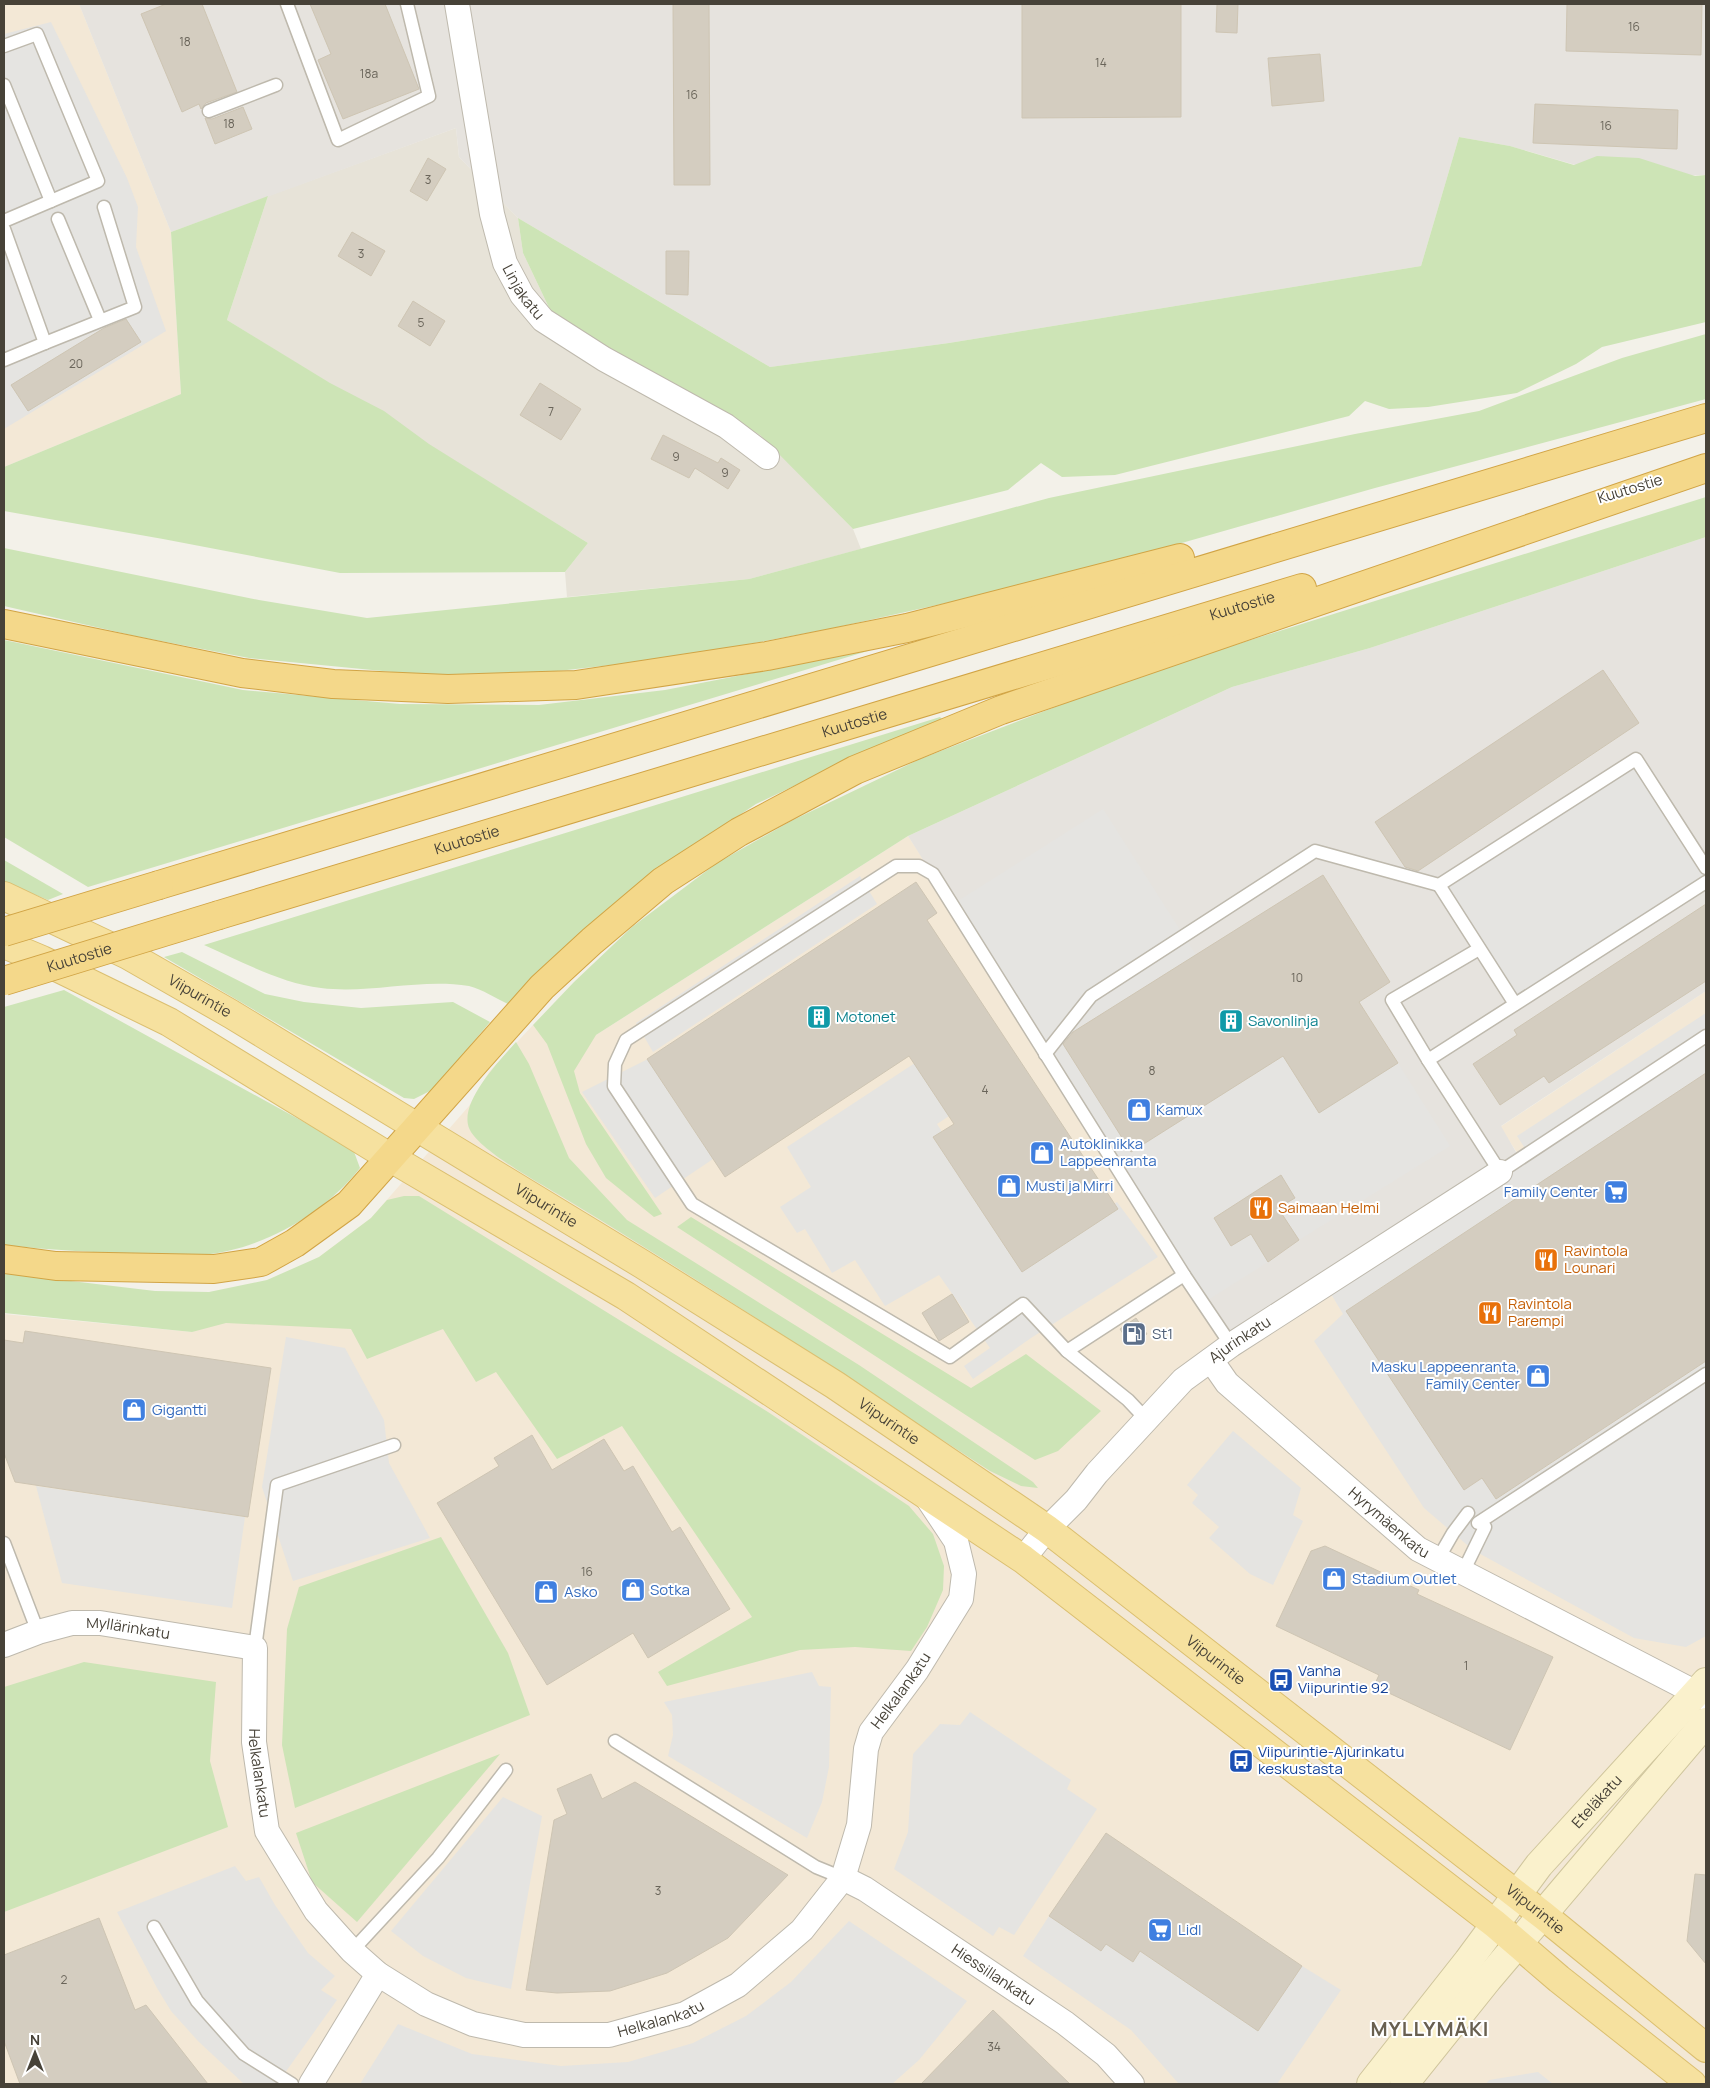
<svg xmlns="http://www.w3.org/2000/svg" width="1710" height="2088" font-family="Manrope,sans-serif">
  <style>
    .residential { fill: #e7e3d8 }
    .commercial { fill: #f3e8d6 }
    .industrial { fill: #e6e3de }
    .green { fill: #cde4b6 }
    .parking { fill: #e5e4e1 }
    .building { fill: #d4cdc0; stroke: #cec5b3 }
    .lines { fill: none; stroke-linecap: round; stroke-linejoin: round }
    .service-casing { stroke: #beb9ad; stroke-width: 15 }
    .minor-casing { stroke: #beb9ad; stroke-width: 26 }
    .secondary-casing { stroke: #cfc59c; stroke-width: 30 }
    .primary-casing { stroke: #dbbf70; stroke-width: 30 }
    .trunk-casing { stroke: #d1a445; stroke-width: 30 }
    .service { stroke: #fff; stroke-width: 12 }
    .minor { stroke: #fff; stroke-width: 24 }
    .secondary { stroke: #faf1cc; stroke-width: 28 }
    .primary { stroke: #f6e19f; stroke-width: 28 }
    .trunk { stroke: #f4d88a; stroke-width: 28 }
    .trunk-bridge-casing { stroke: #d1a445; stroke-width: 30; stroke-linecap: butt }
    .trunk-bridge { stroke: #f4d88a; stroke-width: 28 }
    .labels { text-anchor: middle; stroke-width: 4; stroke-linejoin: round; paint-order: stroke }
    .number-label { font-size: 12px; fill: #6a655a }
    .street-label { font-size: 15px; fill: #474238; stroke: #fff }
    .culture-label { font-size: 15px; fill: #0d838f; stroke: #fff; text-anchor: start }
    .shop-label { font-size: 15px; fill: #366cbe; stroke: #fff; text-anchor: start }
    .food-label { font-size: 15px; fill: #c56008; stroke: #fff; text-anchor: start }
    .service-label { font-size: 15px; fill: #4e5e75; stroke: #fff; text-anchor: start }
    .transit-label { font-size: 15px; fill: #164399; stroke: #fff; text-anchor: start }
    .district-label { font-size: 20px; font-weight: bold; letter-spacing: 1px; fill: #696050; stroke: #fff }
  </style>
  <rect width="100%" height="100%" fill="#f3f1e9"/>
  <polygon class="residential" points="456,128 459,157 518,218 523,253 553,316 761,435 853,529 861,549 749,579 567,597 565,572 588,543 227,320 268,196"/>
  <g class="commercial">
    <polygon points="4,4 79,4 171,232 181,394 4,467"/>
    <polygon points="908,836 933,874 1325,1284 1343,1313 1538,1184 1500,1127 1706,991 1706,2084 4,2084 4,1314 192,1332 319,1257 371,1218 469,1106 489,1072 533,1025 596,1035"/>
  </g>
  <g class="industrial">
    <polygon points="79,4 1706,4 1706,175 1675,176 1603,173 1510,146 1459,137 1421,266 949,343 770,367 518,218 459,157 456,128 171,232"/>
    <polygon points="1706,537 1706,991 1501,1126 1520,1159 1231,1345 908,836 1232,687 1370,648"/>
  </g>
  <g class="green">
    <polygon points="1459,137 1510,146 1574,165 1597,156 1639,158 1695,176 1706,175 1706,322 1602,347 1576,364 1517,393 1428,407 1389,409 1365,401 1349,416 1115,475 1062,477 1041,463 1008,490 853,529 760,435 553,316 523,253 518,218 770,367 949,343 1421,266"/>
    <polygon points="268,196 227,320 330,383 384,411 429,444 588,543 565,572 340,573 163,539 4,511 4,467 181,394 171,232"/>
    <polygon points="1706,334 1706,399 1375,488 1059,578 829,629 674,658 549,672 434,676 249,658 135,636 4,606 4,548 259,600 367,618 749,579 1049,498 1355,434 1479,411 1622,358"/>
    <polygon points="1706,497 1706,537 1370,648 1232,687 908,836 596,1035 574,1071 580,1093 662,1214 654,1217 606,1178 586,1144 547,1044 533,1025 574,982 632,927 717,863 791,821 920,759 1136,676"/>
    <polygon points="4,640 243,690 400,704 539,705 665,690 871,650 88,887 4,837"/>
    <path d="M940 717 944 721 863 753 756 804 644 879 510 1005C497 999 482 989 469 986 420 978 370 994 321 988 280 983 241 961 204 945Z"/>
    <polygon points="4,860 63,894 48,900 4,882"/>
    <polygon points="182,952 265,994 304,1002 361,1008 453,1002 490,1022 434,1089 414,1099 404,1098 164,957"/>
    <path d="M64 990 353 1149 360 1168C324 1214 260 1251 201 1255 184 1256 165 1254 148 1254 99 1253 52 1250 4 1245V1007Z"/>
    <path d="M516 1042 529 1064 569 1158 627 1220 859 1365 1033 1482 1038 1488 1021 1486 990 1471C850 1380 712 1287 569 1201 547 1187 478 1151 469 1128 459 1102 500 1060 516 1042Z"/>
    <polygon points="404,1196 419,1196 768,1412 909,1506 933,1534 944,1566 943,1590 927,1627 911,1651 855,1647 800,1650 667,1686 658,1672 752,1617 622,1426 557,1459 496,1372 476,1382 443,1329 367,1359 351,1329 226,1323 192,1332 4,1313 4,1273 155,1291 209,1292 267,1280 319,1257 371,1218 387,1200"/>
    <polygon points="691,1217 971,1388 1026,1354 1101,1411 1058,1451 1035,1460 677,1227"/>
    <polygon points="441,1537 508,1653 530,1715 295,1808 282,1745 287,1629 299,1587"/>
    <polygon points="84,1662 216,1682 210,1761 228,1827 4,1912 4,1687"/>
    <polygon points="500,1754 357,1922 312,1882 296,1833"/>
  </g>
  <g class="parking">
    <polygon points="51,22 127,178 138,207 136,247 166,331 4,429 4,34"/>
    <polygon points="1636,759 1706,868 1706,882 1515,1004 1439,885"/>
    <polygon points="1103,809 1196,955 1060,1040 1131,1151 1283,1056 1319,1113 1398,1063 1450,1146 1299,1240 1279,1208 1295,1198 1281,1176 1214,1218 1231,1246 1251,1234 1268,1262 1203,1303 950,906"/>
    <polygon points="860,876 877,904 653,1052 636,1023"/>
    <polygon points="1706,1013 1706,1074 1346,1311 1464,1490 1482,1478 1496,1499 1706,1361 1706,1636 1686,1647 1634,1638 1473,1550 1424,1508 1314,1341 1343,1314 1325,1284 1528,1153 1517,1136"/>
    <polygon points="648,1059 713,1159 655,1198 582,1092"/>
    <polygon points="918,1061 952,1114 937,1124 1026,1261 1117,1202 1158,1257 1031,1338 973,1379 964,1366 990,1348 939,1275 885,1306 855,1260 832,1273 805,1229 797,1233 780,1207 811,1187 787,1147"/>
    <polygon points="286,1337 345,1348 384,1420 389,1463 430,1538 293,1581 262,1487"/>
    <polygon points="1233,1431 1301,1488 1293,1515 1303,1521 1273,1585 1250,1574 1209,1538 1219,1527 1192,1503 1198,1495 1187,1485"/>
    <polygon points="36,1486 245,1517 232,1608 62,1583"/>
    <polygon points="812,1672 819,1686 831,1687 829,1767 822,1802 807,1838 668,1756 673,1735 672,1715 664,1702"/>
    <polygon points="970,1712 1071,1780 1067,1789 1097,1809 1014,1935 999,1927 993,1936 894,1869 908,1832 913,1754 940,1724 960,1725"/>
    <polygon points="503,1797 542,1816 511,1989 466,1978 423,1956 391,1931"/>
    <polygon points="235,1866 246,1881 259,1877 275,1905 308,1953 335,1976 321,1990 337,2000 277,2084 244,2084 198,2041 171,2011 157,1988 117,1912"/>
    <polygon points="1049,1916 1106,1944 1133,1962 1140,1951 1258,2031 1302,1966 1341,1990 1277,2084 1179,2084 1131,2030 1023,1956"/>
    <polygon points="849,1921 967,2001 919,2060 892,2084 360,2084 398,2024 472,2054 561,2066 628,2062 693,2043 746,2016 791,1982"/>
    <polygon points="1538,2072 1553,2084 1486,2084 1489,2080"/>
  </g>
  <g class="building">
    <polygon points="166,4 202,4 237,92 206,103 201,109 199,104 182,112 141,14"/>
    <polygon points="310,4 385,4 419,89 343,119 318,60 331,54"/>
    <polygon points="673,4 709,4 710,185 674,185"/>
    <polygon points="1022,4 1181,4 1181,117 1022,118"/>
    <polygon points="1217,4 1238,4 1237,33 1216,32"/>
    <polygon points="1567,4 1702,4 1701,55 1566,51"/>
    <polygon points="1320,54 1324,101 1272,106 1268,58"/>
    <polygon points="1535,104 1678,110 1677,149 1533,143"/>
    <polygon points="243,107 252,129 215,144 205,118 212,119"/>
    <polygon points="428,158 446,169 427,201 410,191"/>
    <polygon points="352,232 385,251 371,276 338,256"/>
    <polygon points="666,251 689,251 688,295 666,294"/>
    <polygon points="413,301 445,321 430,346 398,326"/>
    <polygon points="126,319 141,342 28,411 11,385 104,328"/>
    <polygon points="540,383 581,409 561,440 520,415"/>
    <polygon points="663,435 718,463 721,458 740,470 728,489 695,468 689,478 651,459"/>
    <polygon points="1603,670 1639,723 1418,871 1405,867 1375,822"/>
    <polygon points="1323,875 1390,982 1359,1002 1398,1063 1319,1113 1283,1056 1131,1152 1063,1044 1073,1032"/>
    <polygon points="916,882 937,913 927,920 1118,1209 1022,1272 933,1137 954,1124 909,1056 725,1177 647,1059"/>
    <polygon points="1706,904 1706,981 1549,1083 1544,1076 1500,1105 1473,1064 1517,1035 1514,1030"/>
    <polygon points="1706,1073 1706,1361 1496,1499 1482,1478 1464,1490 1346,1311"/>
    <polygon points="1281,1175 1295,1198 1278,1208 1299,1240 1268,1262 1251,1234 1231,1246 1214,1218"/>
    <polygon points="952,1294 969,1322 939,1341 922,1313"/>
    <polygon points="1136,1318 1147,1334 1130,1345 1120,1329"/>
    <polygon points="25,1331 271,1368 248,1517 15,1482 4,1453 4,1340 23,1343"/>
    <polygon points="532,1435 552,1470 604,1439 624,1471 633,1466 672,1532 680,1527 730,1609 648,1658 633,1633 547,1685 437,1503 499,1466 494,1458"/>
    <polygon points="1325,1546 1419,1590 1417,1594 1553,1657 1510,1750 1374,1686 1379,1675 1276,1626 1311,1551"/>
    <polygon points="591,1774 602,1799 635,1782 788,1875 728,1938 667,1973 610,1991 557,1993 526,1990 554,1820 567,1814 557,1789"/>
    <polygon points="1106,1833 1302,1966 1258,2031 1140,1951 1133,1962 1106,1944 1101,1951 1049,1916"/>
    <polygon points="1695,1874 1706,1875 1706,1964 1687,1941"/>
    <polygon points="99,1918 135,2010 146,2005 208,2084 20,2084 4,2041 4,1955"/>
    <polygon points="993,2010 1070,2084 921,2084"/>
  </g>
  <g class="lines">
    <defs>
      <g id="service">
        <polyline points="287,4 338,140 429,96 407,4"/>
        <polyline points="4,46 37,34 98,181 4,221"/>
        <polyline points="4,85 51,201"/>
        <polyline points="209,111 276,85"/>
        <polyline points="58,219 100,320"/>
        <polyline points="4,229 45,343 4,360"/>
        <polyline points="45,343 135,307 104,207"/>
        <polyline points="1706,882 1428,1060 1500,1172 1706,1036"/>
        <polyline points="1439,885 1515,1004"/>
        <polyline points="1045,1054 1091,996 1315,851 1439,885 1636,759 1706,868"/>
        <polyline points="1428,1060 1392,1000 1479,949"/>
        <polyline points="1067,1351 1023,1304 950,1357 692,1204 614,1086 615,1064 626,1040 896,866 919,866 933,874 1184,1275 1231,1345"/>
        <polyline points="1146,1419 1128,1400 1067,1351 1184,1275"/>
        <polyline points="1478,1523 1706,1374"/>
        <polyline points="4,1543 38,1632"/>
        <polyline points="1438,1559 1453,1533 1468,1513"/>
        <polyline points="1463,1572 1485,1527"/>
        <polyline points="255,1648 277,1485 394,1445"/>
        <polyline points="615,1741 816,1867 843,1878"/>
        <polyline points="154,1927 197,2001 244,2054 292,2084"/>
        <polyline points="352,1951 438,1858 506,1770"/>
      </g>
      <g id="minor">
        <path id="s1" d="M457 4 492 214 505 263 522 295 543 320 604 359 726 426 767 457"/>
        <path id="s2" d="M1211 1360 1227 1383 1418 1549 1706 1698"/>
        <path id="s3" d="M1023 1559 1047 1529 1076 1500 1097 1473 1183 1380 1231 1345 1500 1172"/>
        <path id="s4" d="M4 1645 38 1632 72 1623H100L255 1648 254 1742 267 1831 316 1911 352 1951 378 1974 426 2004 473 2024 524 2035H609L685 2014 738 1985 802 1930 843 1878 859 1825 866 1749 871 1732 917 1670 961 1599 964 1574 956 1541 926 1496"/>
        <path id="s5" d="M843 1878 865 1889 1065 2023 1106 2055 1132 2084"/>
        <polyline points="311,2084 378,1974"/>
      </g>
      <g id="secondary">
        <path id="s6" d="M1371 2084 1468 1961 1539 1865 1706 1682"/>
        <polyline points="1404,2084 1488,1979 1706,1722"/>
      </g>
      <g id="primary">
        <path id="s7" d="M4 896 128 955 231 1014 642 1264 835 1385 1047 1529 1544 1916 1706 2048"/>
        <polyline points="4,944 42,960 169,1022 391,1158 626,1296 1023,1559 1495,1924 1559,1979 1692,2084"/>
      </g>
      <g id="trunk">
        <polyline points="4,624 242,673 333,684 448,689 576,685 767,656 907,628 1180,558"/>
        <polyline points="159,885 1706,418"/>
        <path id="s8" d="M219 915 1302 588"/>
        <polyline points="4,1259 56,1266 214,1269 261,1262 295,1243 349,1204 542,987 592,941 663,881 739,832 855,770 1001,710 1706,468"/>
      </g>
    </defs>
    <use href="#service" class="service-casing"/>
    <use href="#minor" class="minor-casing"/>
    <use href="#secondary" class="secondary-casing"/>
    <use href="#primary" class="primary-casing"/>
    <use href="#trunk" class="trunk-casing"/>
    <use href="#service" class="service"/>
    <use href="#minor" class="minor"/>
    <use href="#secondary" class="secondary"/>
    <use href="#primary" class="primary"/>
    <use href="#trunk" class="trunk"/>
    <defs>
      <g id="trunk-bridge">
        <polyline points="4,932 159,885"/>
        <path id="s9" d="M4 981 219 915"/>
      </g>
    </defs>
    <use href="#trunk-bridge" class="trunk-bridge-casing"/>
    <use href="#trunk-bridge" class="trunk-bridge"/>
  </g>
  <defs>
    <symbol id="building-square" viewBox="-11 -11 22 22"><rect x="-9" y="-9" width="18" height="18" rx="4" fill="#0f9aa8" stroke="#fff"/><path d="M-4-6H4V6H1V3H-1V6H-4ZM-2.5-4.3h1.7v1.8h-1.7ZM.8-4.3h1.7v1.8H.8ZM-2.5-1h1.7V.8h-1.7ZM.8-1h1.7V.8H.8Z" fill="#fff"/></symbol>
    <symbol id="shop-square" viewBox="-11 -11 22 22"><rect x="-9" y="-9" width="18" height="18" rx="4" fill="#3f7fe0" stroke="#fff"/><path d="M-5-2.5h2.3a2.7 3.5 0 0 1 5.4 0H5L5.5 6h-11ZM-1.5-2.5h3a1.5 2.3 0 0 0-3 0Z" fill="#fff"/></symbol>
    <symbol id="supermarket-square" viewBox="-11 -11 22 22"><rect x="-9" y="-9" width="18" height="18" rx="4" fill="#3f7fe0" stroke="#fff"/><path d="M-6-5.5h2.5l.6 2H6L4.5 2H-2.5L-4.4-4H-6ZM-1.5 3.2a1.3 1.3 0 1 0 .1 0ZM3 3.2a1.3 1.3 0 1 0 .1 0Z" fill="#fff"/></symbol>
    <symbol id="restaurant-square" viewBox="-11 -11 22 22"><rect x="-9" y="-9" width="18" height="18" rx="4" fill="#e8710a" stroke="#fff"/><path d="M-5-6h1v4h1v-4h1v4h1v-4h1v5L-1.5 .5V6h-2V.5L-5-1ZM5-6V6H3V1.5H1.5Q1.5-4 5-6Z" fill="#fff"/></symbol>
    <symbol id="fuel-square" viewBox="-11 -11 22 22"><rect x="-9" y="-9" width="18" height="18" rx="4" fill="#5c6f8a" stroke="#fff"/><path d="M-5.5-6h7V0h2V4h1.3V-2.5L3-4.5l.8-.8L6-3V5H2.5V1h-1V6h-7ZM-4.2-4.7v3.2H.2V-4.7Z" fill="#fff"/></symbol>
    <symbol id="bus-square" viewBox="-11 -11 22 22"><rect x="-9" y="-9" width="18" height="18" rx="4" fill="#1a4fb4" stroke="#fff"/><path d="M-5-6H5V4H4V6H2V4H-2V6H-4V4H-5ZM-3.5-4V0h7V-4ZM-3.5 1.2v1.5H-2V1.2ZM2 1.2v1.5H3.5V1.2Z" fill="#fff"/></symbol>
  </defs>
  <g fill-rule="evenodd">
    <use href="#building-square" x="805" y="1003" width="28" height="28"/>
    <use href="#building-square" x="1217" y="1007" width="28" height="28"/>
    <use href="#shop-square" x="1125" y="1096" width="28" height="28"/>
    <use href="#shop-square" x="1028" y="1139" width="28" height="28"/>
    <use href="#shop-square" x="995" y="1172" width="28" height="28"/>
    <use href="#supermarket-square" x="1602" y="1178" width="28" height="28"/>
    <use href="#restaurant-square" x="1247" y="1194" width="28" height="28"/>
    <use href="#restaurant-square" x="1532" y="1246" width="28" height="28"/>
    <use href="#restaurant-square" x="1476" y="1299" width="28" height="28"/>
    <use href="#fuel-square" x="1120" y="1320" width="28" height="28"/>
    <use href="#shop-square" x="1524" y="1362" width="28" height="28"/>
    <use href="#shop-square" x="120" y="1396" width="28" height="28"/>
    <use href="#shop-square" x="1320" y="1565" width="28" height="28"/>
    <use href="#shop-square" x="619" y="1576" width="28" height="28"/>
    <use href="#shop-square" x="532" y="1578" width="28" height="28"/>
    <use href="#bus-square" x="1267" y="1666" width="28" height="28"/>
    <use href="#bus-square" x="1227" y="1747" width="28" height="28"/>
    <use href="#supermarket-square" x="1146" y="1916" width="28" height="28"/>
  </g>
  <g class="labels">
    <g class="number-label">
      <text x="1634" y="31">16</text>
      <text x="185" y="46">18</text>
      <text x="1101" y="67">14</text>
      <text x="369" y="78">18a</text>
      <text x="692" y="99">16</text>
      <text x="229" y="128">18</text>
      <text x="1606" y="130">16</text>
      <text x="428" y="184">3</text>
      <text x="361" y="258">3</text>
      <text x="421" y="327">5</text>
      <text x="76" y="368">20</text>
      <text x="551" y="416">7</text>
      <text x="676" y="461">9</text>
      <text x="725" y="477">9</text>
      <text x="1297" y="982">10</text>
      <text x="1152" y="1075">8</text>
      <text x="985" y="1094">4</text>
      <text x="587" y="1576">16</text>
      <text x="1466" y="1670">1</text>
      <text x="658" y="1895">3</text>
      <text x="64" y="1984">2</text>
      <text x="994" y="2051">34</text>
    </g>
    <g class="street-label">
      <text dy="5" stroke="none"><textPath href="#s1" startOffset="298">Linjakatu</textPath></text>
      <text transform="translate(1630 489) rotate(-17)" y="5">Kuutostie</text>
      <text dy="5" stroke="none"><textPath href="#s8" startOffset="1069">Kuutostie</textPath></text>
      <text dy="5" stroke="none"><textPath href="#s8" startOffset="664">Kuutostie</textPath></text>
      <text dy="5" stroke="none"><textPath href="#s8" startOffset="259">Kuutostie</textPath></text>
      <text dy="5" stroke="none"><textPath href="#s9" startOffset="79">Kuutostie</textPath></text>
      <text dy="5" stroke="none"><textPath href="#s7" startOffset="220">Viipurintie</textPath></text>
      <text dy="5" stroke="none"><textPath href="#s7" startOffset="625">Viipurintie</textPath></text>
      <text dy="5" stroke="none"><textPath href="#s3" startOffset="310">Ajurinkatu</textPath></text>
      <text dy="5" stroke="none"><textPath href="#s7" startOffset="1030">Viipurintie</textPath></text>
      <text dy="5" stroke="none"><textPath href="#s2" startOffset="242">Hyrymäenkatu</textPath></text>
      <text dy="5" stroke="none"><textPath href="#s4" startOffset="128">Myllärinkatu</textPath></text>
      <text dy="5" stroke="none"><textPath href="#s7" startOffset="1435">Viipurintie</textPath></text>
      <text dy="5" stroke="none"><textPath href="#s4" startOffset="1358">Helkalankatu</textPath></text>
      <text dy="5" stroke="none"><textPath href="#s4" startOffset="382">Helkalankatu</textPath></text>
      <text dy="5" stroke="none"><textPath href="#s6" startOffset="362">Eteläkatu</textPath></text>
      <text dy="5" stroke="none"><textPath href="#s7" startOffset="1840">Viipurintie</textPath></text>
      <text dy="5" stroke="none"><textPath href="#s5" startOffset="179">Hiessillankatu</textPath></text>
      <text dy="5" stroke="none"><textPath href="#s4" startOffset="922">Helkalankatu</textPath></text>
    </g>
    <g class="culture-label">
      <text x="836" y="1022">Motonet</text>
      <text x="1248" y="1026">Savonlinja</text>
    </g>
    <g class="shop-label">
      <text x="1156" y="1115">Kamux</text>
      <text x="1060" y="1149">Autoklinikka<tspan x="1060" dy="17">Lappeenranta</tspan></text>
      <text x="1026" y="1191">Musti ja Mirri</text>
      <text x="1598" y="1197" text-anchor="end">Family Center</text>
      <text x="1520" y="1372" text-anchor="end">Masku Lappeenranta,<tspan x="1520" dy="17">Family Center</tspan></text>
      <text x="152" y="1415">Gigantti</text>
      <text x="1352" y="1584">Stadium Outlet</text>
      <text x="650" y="1595">Sotka</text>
      <text x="564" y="1597">Asko</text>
      <text x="1178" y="1935">Lidl</text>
    </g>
    <g class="food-label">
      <text x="1278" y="1213">Saimaan Helmi</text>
      <text x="1564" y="1256">Ravintola<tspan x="1564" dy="17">Lounari</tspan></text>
      <text x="1508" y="1309">Ravintola<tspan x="1508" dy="17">Parempi</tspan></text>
    </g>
    <g class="service-label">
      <text x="1152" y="1339">St1</text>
    </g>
    <g class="transit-label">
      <text x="1298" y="1676">Vanha<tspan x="1298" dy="17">Viipurintie 92</tspan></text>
      <text x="1258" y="1757">Viipurintie-Ajurinkatu<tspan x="1258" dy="17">keskustasta</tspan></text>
    </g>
    <g class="district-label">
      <text x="1430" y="2036">MYLLYMÄKI</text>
    </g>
  </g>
  <rect width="1710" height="2088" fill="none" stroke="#474238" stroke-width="10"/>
  <g transform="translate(35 2053)" stroke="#ffffff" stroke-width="4" paint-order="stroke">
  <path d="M0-4L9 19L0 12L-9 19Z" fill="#474238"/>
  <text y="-8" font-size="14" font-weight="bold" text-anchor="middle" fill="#474238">N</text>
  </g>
</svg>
